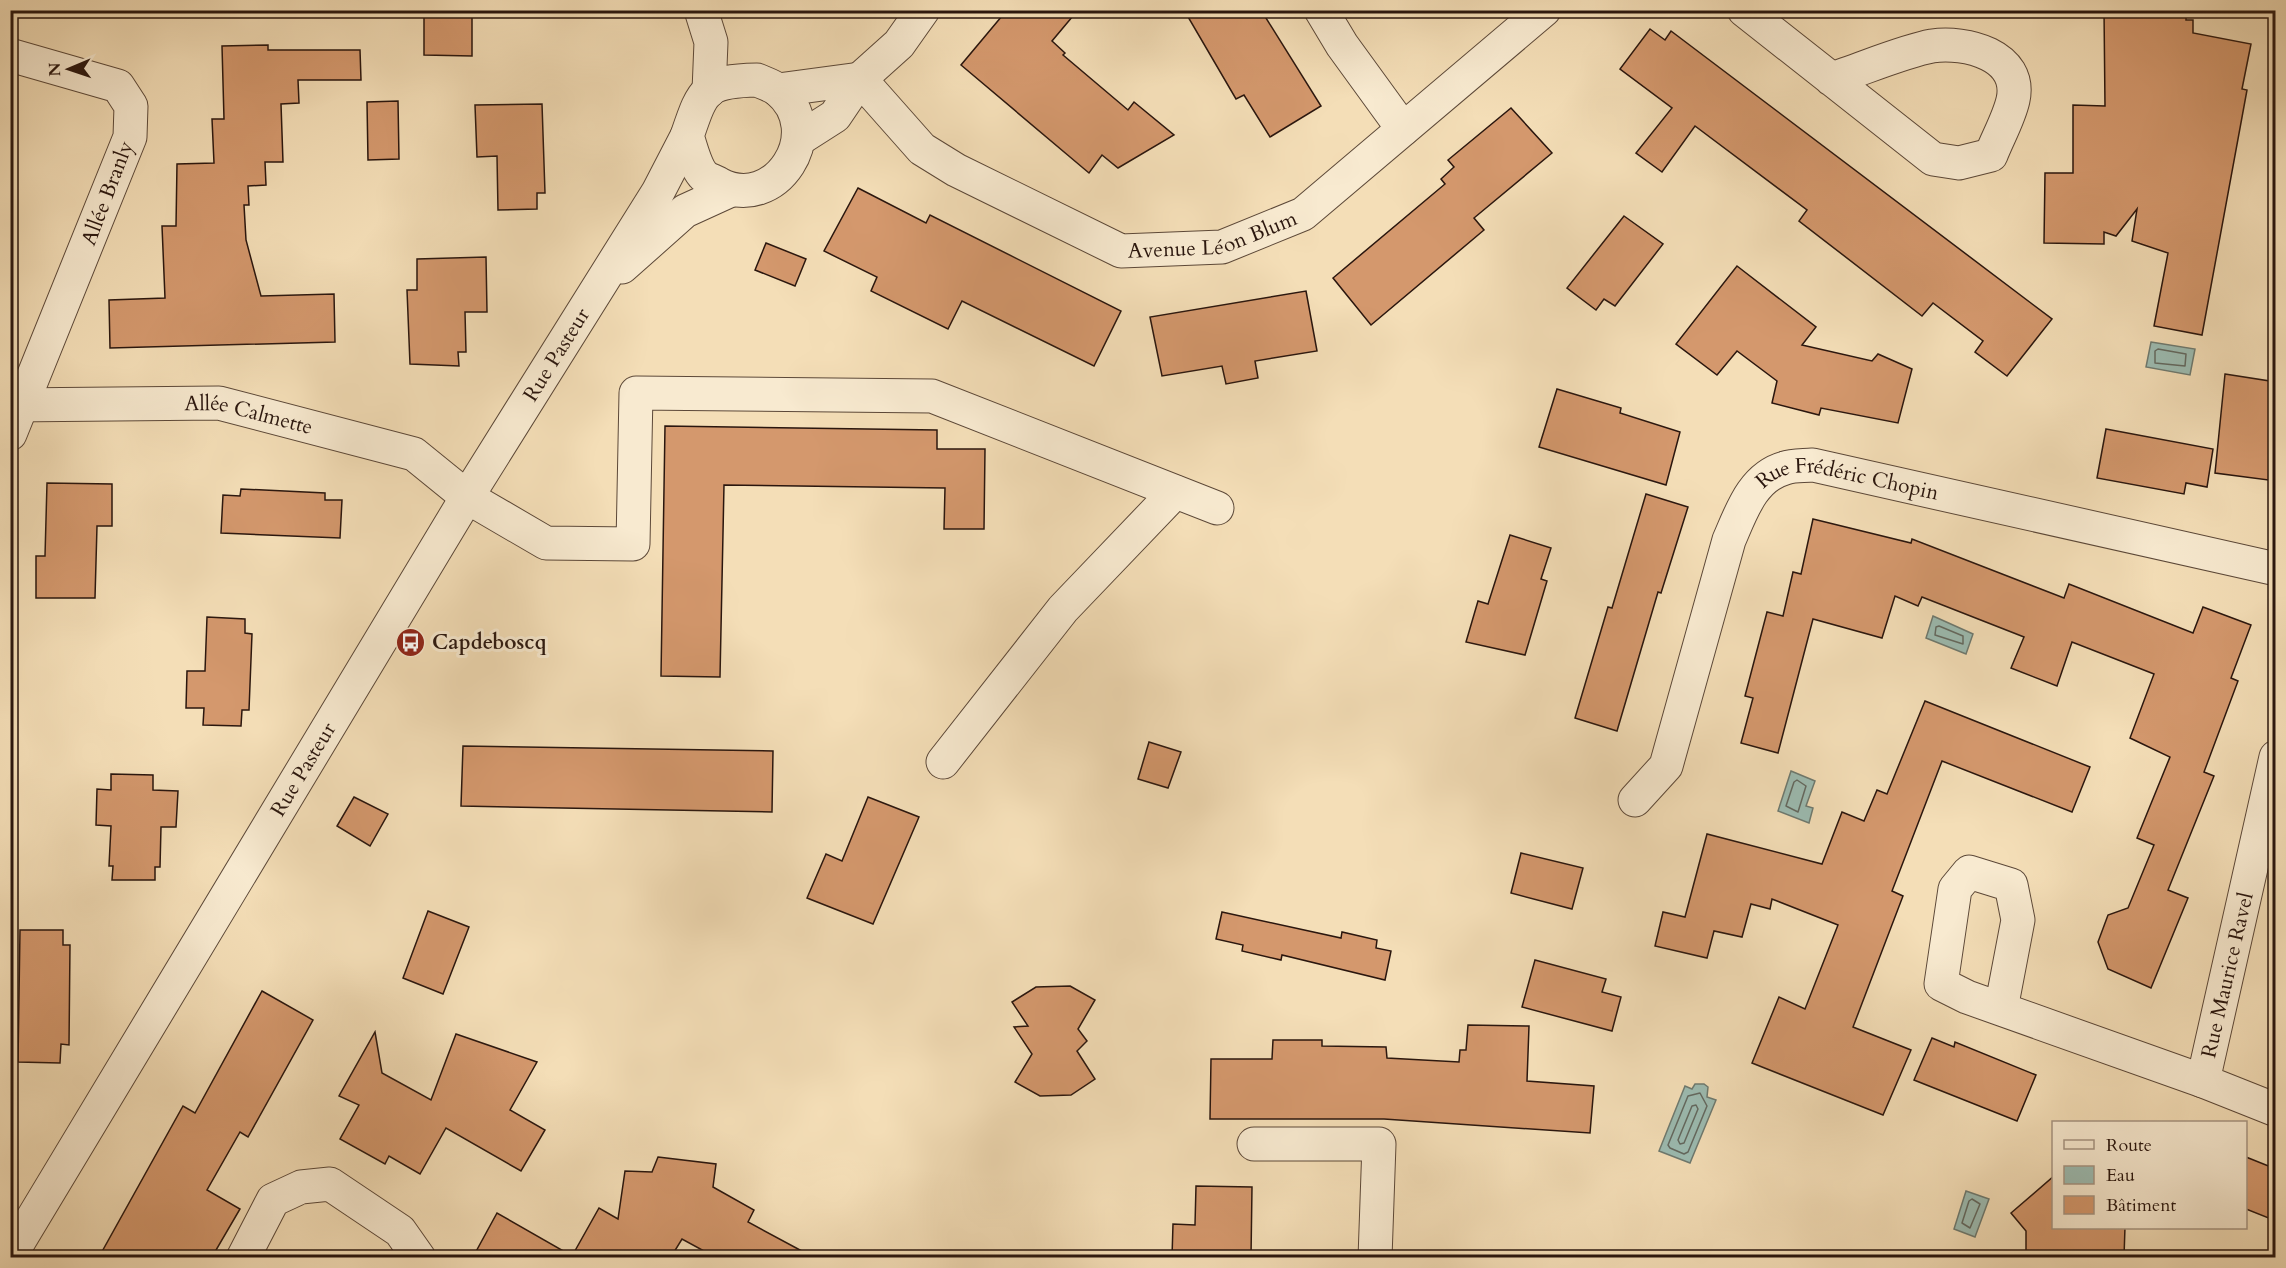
<svg xmlns="http://www.w3.org/2000/svg" width="2286" height="1268" font-family="Cardo,serif">
  <style>
    .water { fill: #9cbcb2; stroke: #6e7a70; stroke-width: 1.5 }
    .lines { fill: none; stroke-linecap: round; stroke-linejoin: round }
    .shore { stroke: #636960; stroke-width: 1.5 }
    .building { fill: #d4986d; stroke: #2a160e; stroke-width: 1.5 }
    .minor-casing { stroke: #5c4838; stroke-width: 35 }
    .minor { stroke: #f8ead0; stroke-width: 33 }
    .labels { text-anchor: middle; stroke-width: 6; stroke-linejoin: round; paint-order: stroke }
    .street-label { font-size: 21px; fill: #2a160e; stroke: #f8ead0 }
    .poi-label { font-size: 21px; font-weight: bold; fill: #2a160e; stroke: #f8ead0; text-anchor: start }
  </style>
  <rect width="100%" height="100%" fill="#f4deb7"/>
  <filter id="stains"><feTurbulence type="fractalNoise" baseFrequency=".00333" numOctaves="4"/><feColorMatrix values="0 0 0 0 .2 0 0 0 0 .09 0 0 0 0 .02 0 0 0 .5 -.17"/></filter>
  <radialGradient id="worn" r=".72"><stop offset=".6" stop-color="#630" stop-opacity="0"/><stop offset="1" stop-color="#630" stop-opacity=".3"/></radialGradient>
  <g class="water">
    <polygon points="2151,342 2195,349 2190,375 2146,367"/>
    <polygon points="1933,616 1973,634 1966,654 1926,638"/>
    <polygon points="1791,771 1815,781 1806,806 1813,808 1809,823 1778,811"/>
    <polygon points="1695,1084 1704,1084 1708,1087 1707,1097 1716,1100 1690,1163 1659,1151 1685,1086 1692,1089"/>
    <polygon points="1966,1191 1989,1199 1975,1237 1954,1229"/>
  </g>
  <g class="lines">
    <g class="shore">
      <polygon points="2158,349 2186,354 2185,366 2155,363 2155,351"/>
      <polygon points="1939,626 1963,636 1963,644 1935,635 1936,627"/>
      <polygon points="1797,780 1806,786 1798,812 1786,806 1794,782"/>
      <polygon points="1700,1093 1707,1106 1688,1152 1684,1154 1670,1148 1668,1145 1688,1096"/>
      <polygon points="1696,1105 1698,1109 1684,1143 1680,1144 1678,1140 1692,1106"/>
      <polygon points="1972,1199 1980,1204 1970,1228 1962,1223 1969,1201"/>
    </g>
  </g>
  <g class="building">
    <polygon points="424,10 472,10 472,56 424,55"/>
    <polygon points="1007,10 1078,10 1052,41 1065,53 1063,55 1128,110 1134,102 1174,135 1118,168 1102,155 1089,173 961,65"/>
    <polygon points="1184,10 1261,10 1321,106 1270,137 1244,95 1236,99"/>
    <polygon points="2104,10 2186,10 2186,20 2193,20 2193,33 2251,44 2242,89 2247,90 2202,335 2154,326 2168,253 2132,241 2137,209 2116,236 2104,232 2104,244 2044,243 2045,173 2073,173 2073,105 2105,106"/>
    <polygon points="1650,29 1665,40 1671,31 2052,319 2007,376 1975,352 1983,341 1933,303 1922,316 1799,221 1807,210 1695,126 1662,172 1636,153 1672,108 1620,69"/>
    <polygon points="268,45 268,50 360,50 361,80 298,80 299,103 281,104 283,162 265,162 266,185 248,186 249,205 244,205 246,240 261,296 334,294 335,342 110,348 109,300 165,298 162,226 176,226 177,164 214,163 212,119 224,119 222,46"/>
    <polygon points="398,101 399,159 368,160 367,102"/>
    <polygon points="542,104 545,193 537,193 537,209 498,210 497,156 477,157 475,105"/>
    <polygon points="1511,108 1552,153 1474,218 1484,230 1371,325 1333,278 1445,184 1441,179 1454,167 1448,160"/>
    <polygon points="858,188 926,223 930,215 1121,311 1094,366 962,301 948,329 871,291 877,277 824,251"/>
    <polygon points="1624,216 1663,244 1615,306 1604,299 1596,310 1567,288"/>
    <polygon points="766,243 806,259 795,286 755,270"/>
    <polygon points="486,257 487,312 465,312 466,352 458,352 459,366 410,364 407,290 417,290 417,259"/>
    <polygon points="1737,266 1816,327 1802,345 1872,361 1878,354 1912,369 1898,423 1821,408 1819,415 1772,403 1777,381 1737,351 1717,375 1676,344"/>
    <polygon points="1306,291 1317,351 1255,361 1258,378 1226,384 1222,366 1162,376 1150,317"/>
    <polygon points="2225,374 2276,382 2276,481 2215,473"/>
    <polygon points="1557,389 1621,408 1620,413 1680,432 1666,485 1539,447"/>
    <polygon points="665,426 937,430 937,449 985,449 984,529 944,529 945,488 724,485 720,677 661,676"/>
    <polygon points="2106,429 2213,449 2207,487 2186,483 2184,494 2097,478"/>
    <polygon points="47,483 112,484 112,526 97,526 95,598 36,598 36,556 45,556"/>
    <polygon points="241,489 325,493 325,500 342,500 340,538 221,533 223,495 240,496"/>
    <polygon points="1646,494 1688,507 1661,593 1658,592 1617,731 1575,718 1608,607 1612,608"/>
    <polygon points="1813,519 1911,543 1912,539 2064,598 2069,584 2193,633 2203,607 2251,625 2231,678 2238,681 2204,772 2214,776 2168,890 2188,898 2151,988 2108,969 2098,942 2108,915 2128,908 2154,845 2137,838 2170,757 2130,738 2154,674 2072,642 2057,686 2011,668 2024,637 1922,597 1918,606 1895,596 1882,638 1813,619 1778,753 1741,743 1753,698 1745,696 1767,612 1783,616 1793,572 1801,574"/>
    <polygon points="1510,535 1551,548 1541,579 1547,581 1525,655 1466,642 1478,601 1488,604"/>
    <polygon points="207,617 245,619 245,633 252,634 249,710 242,710 241,726 203,725 204,708 186,708 187,671 205,671"/>
    <polygon points="1925,701 2090,767 2072,812 1942,761 1892,891 1903,896 1853,1027 1911,1050 1883,1115 1752,1063 1779,997 1805,1009 1838,925 1772,899 1770,909 1751,904 1742,937 1714,931 1707,958 1655,946 1663,912 1685,917 1707,834 1822,864 1842,812 1864,821 1877,790 1887,794"/>
    <polygon points="1149,742 1181,752 1168,788 1138,779"/>
    <polygon points="463,746 773,751 772,812 461,806"/>
    <polygon points="111,774 153,775 153,790 178,791 176,827 161,827 160,867 155,867 155,880 112,880 113,866 109,866 111,826 96,825 97,789 111,790"/>
    <polygon points="354,797 388,814 370,846 337,826"/>
    <polygon points="868,797 919,817 873,924 807,898 826,854 842,861"/>
    <polygon points="1521,853 1583,868 1572,909 1511,893"/>
    <polygon points="428,911 469,927 443,994 403,978"/>
    <polygon points="1222,912 1341,938 1342,932 1377,940 1376,948 1391,951 1385,980 1282,955 1281,960 1242,951 1243,945 1216,939"/>
    <polygon points="20,930 63,930 63,945 70,945 69,1045 61,1044 60,1063 18,1062"/>
    <polygon points="1535,960 1606,979 1602,992 1621,997 1612,1031 1522,1007"/>
    <polygon points="1070,986 1095,1000 1078,1029 1087,1041 1077,1051 1095,1079 1071,1095 1040,1096 1015,1082 1032,1054 1014,1027 1028,1026 1012,1002 1036,987"/>
    <polygon points="262,991 313,1020 248,1137 240,1132 207,1190 240,1209 212,1257 99,1257 183,1106 195,1113"/>
    <polygon points="1468,1025 1529,1026 1527,1081 1594,1086 1590,1133 1384,1119 1210,1119 1211,1059 1272,1059 1273,1040 1322,1040 1322,1046 1386,1047 1387,1058 1459,1062 1460,1050 1466,1050"/>
    <polygon points="375,1032 382,1073 431,1100 456,1034 537,1062 510,1110 545,1130 521,1171 446,1128 420,1174 389,1156 385,1164 340,1139 359,1105 339,1096"/>
    <polygon points="1932,1038 1954,1047 1955,1042 2036,1075 2017,1121 1914,1080"/>
    <polygon points="658,1157 716,1164 713,1187 754,1210 748,1222 813,1257 715,1257 682,1239 671,1257 473,1257 497,1213 572,1256 599,1208 618,1219 625,1171 652,1172"/>
    <polygon points="2246,1157 2276,1169 2276,1221 2246,1209"/>
    <polygon points="2054,1176 2054,1227 2125,1227 2124,1257 2054,1255 2054,1257 2049,1257 2046,1254 2026,1253 2026,1231 2011,1213"/>
    <polygon points="1196,1186 1252,1187 1251,1257 1172,1257 1173,1224 1195,1225"/>
  </g>
  <g class="lines">
    <defs>
      <g id="minor">
        <polyline points="701,10 711,42 709,91"/>
        <polyline points="1321,10 1342,45 1403,129"/>
        <path d="M1744 10 1933 159 1959 163 1991 155C1998 137 2009 118 2013 100 2023 55 1965 41 1932 46 1904 51 1860 70 1831 79"/>
        <polyline points="10,55 118,86 131,106 130,137 10,434"/>
        <path id="s1" d="M860 79 922 149 956 170 1121 251 1222 247 1303 214 1544 10"/>
        <path d="M757 80C764 83 773 86 778 90 829 132 775 214 719 184 715 181 706 179 703 175 695 166 691 147 687 136 703 89 705 81 757 80Z"/>
        <polyline points="778,90 860,79"/>
        <polyline points="799,139 835,116 860,79 899,44 923,10"/>
        <polyline points="622,267 685,211 731,190"/>
        <path id="s2" d="M10 405 219 403 414 454 467 497 546 543 633 544 636 393 932 396 1217 508"/>
        <polyline points="2276,757 2203,1081 2276,1110"/>
        <polyline points="943,762 1063,609 1175,492"/>
        <path id="s3" d="M1635 800 1666 766 1729 540C1741 513 1752 477 1785 468 1793 465 1804 466 1813 465L2276 569"/>
        <polyline points="2001,1009 2018,920 2011,885 1969,872 1955,889 1941,984 1967,997 2203,1081"/>
        <polyline points="1254,1144 1379,1144 1375,1258"/>
        <path id="s4" d="M10 1256 467 497 658 192 687 136"/>
        <polyline points="243,1258 273,1200 301,1187 330,1184 400,1231 419,1258"/>
      </g>
    </defs>
    <use href="#minor" class="minor-casing"/>
    <use href="#minor" class="minor"/>
  </g>
  <defs>
    <symbol id="bus-disc" viewBox="-11 -11 22 22"><circle r="9.5" fill="#8f2418" stroke="#f8ead0"/><path d="M-5-6H5V4H4V6H2V4H-2V6H-4V4H-5ZM-3.5-4V0h7V-4ZM-3.5 1.2v1.5H-2V1.2ZM2 1.2v1.5H3.5V1.2Z" fill="#fff"/></symbol>
  </defs>
  <g fill-rule="evenodd">
    <use href="#bus-disc" x="394" y="626" width="33" height="33"/>
  </g>
  <g class="labels">
    <g class="street-label">
      <text transform="translate(107 193) rotate(-69)" y="7">Allée Branly</text>
      <text dy="7" stroke="none"><textPath href="#s1" startOffset="411">Avenue Léon Blum</textPath></text>
      <text dy="7" stroke="none"><textPath href="#s4" startOffset="1054">Rue Pasteur</textPath></text>
      <text dy="7" stroke="none"><textPath href="#s2" startOffset="240">Allée Calmette</textPath></text>
      <text dy="7" stroke="none"><textPath href="#s3" startOffset="438">Rue Frédéric Chopin</textPath></text>
      <text dy="7" stroke="none"><textPath href="#s4" startOffset="568">Rue Pasteur</textPath></text>
      <text transform="translate(2227 975) rotate(-77)" y="7">Rue Maurice Ravel</text>
    </g>
    <g class="poi-label">
      <text x="432" y="649">Capdeboscq</text>
    </g>
  </g>
  <rect width="2286" height="1268" fill="none" stroke="#f4deb7" stroke-width="36"/>
  <rect x="12" y="12" width="2262" height="1244" fill="none" stroke="#2a160e" stroke-width="3"/>
  <rect x="18" y="18" width="2250" height="1232" fill="none" stroke="#2a160e" stroke-width="1.5"/>
  <rect x="2052" y="1121" width="195" height="108" fill="#f8ead0" stroke="#a69582" stroke-width="1.5"/>
  <rect x="2064" y="1140" width="30" height="9" fill="#f8ead0" stroke="#a69582" stroke-width="1.5"/>
  <text x="2106" y="1151" font-size="18" fill="#2a160e">Route</text>
  <rect x="2064" y="1166" width="30" height="18" fill="#9cbcb2" stroke="#a69582" stroke-width="1.5"/>
  <text x="2106" y="1181" font-size="18" fill="#2a160e">Eau</text>
  <rect x="2064" y="1196" width="30" height="18" fill="#d4986d" stroke="#a69582" stroke-width="1.5"/>
  <text x="2106" y="1211" font-size="18" fill="#2a160e">Bâtiment</text>
  <g transform="translate(69 69) rotate(268)" stroke="#f8ead0" stroke-width="4.5" paint-order="stroke">
  <path d="M0-4.5L10 22L0 15L-10 22Z" fill="#2a160e"/>
  <text y="-9" font-size="16" font-weight="bold" text-anchor="middle" fill="#2a160e">N</text>
  </g>
  <rect width="100%" height="100%" filter="url(#stains)"/>
  <rect width="100%" height="100%" fill="url(#worn)"/>
</svg>
